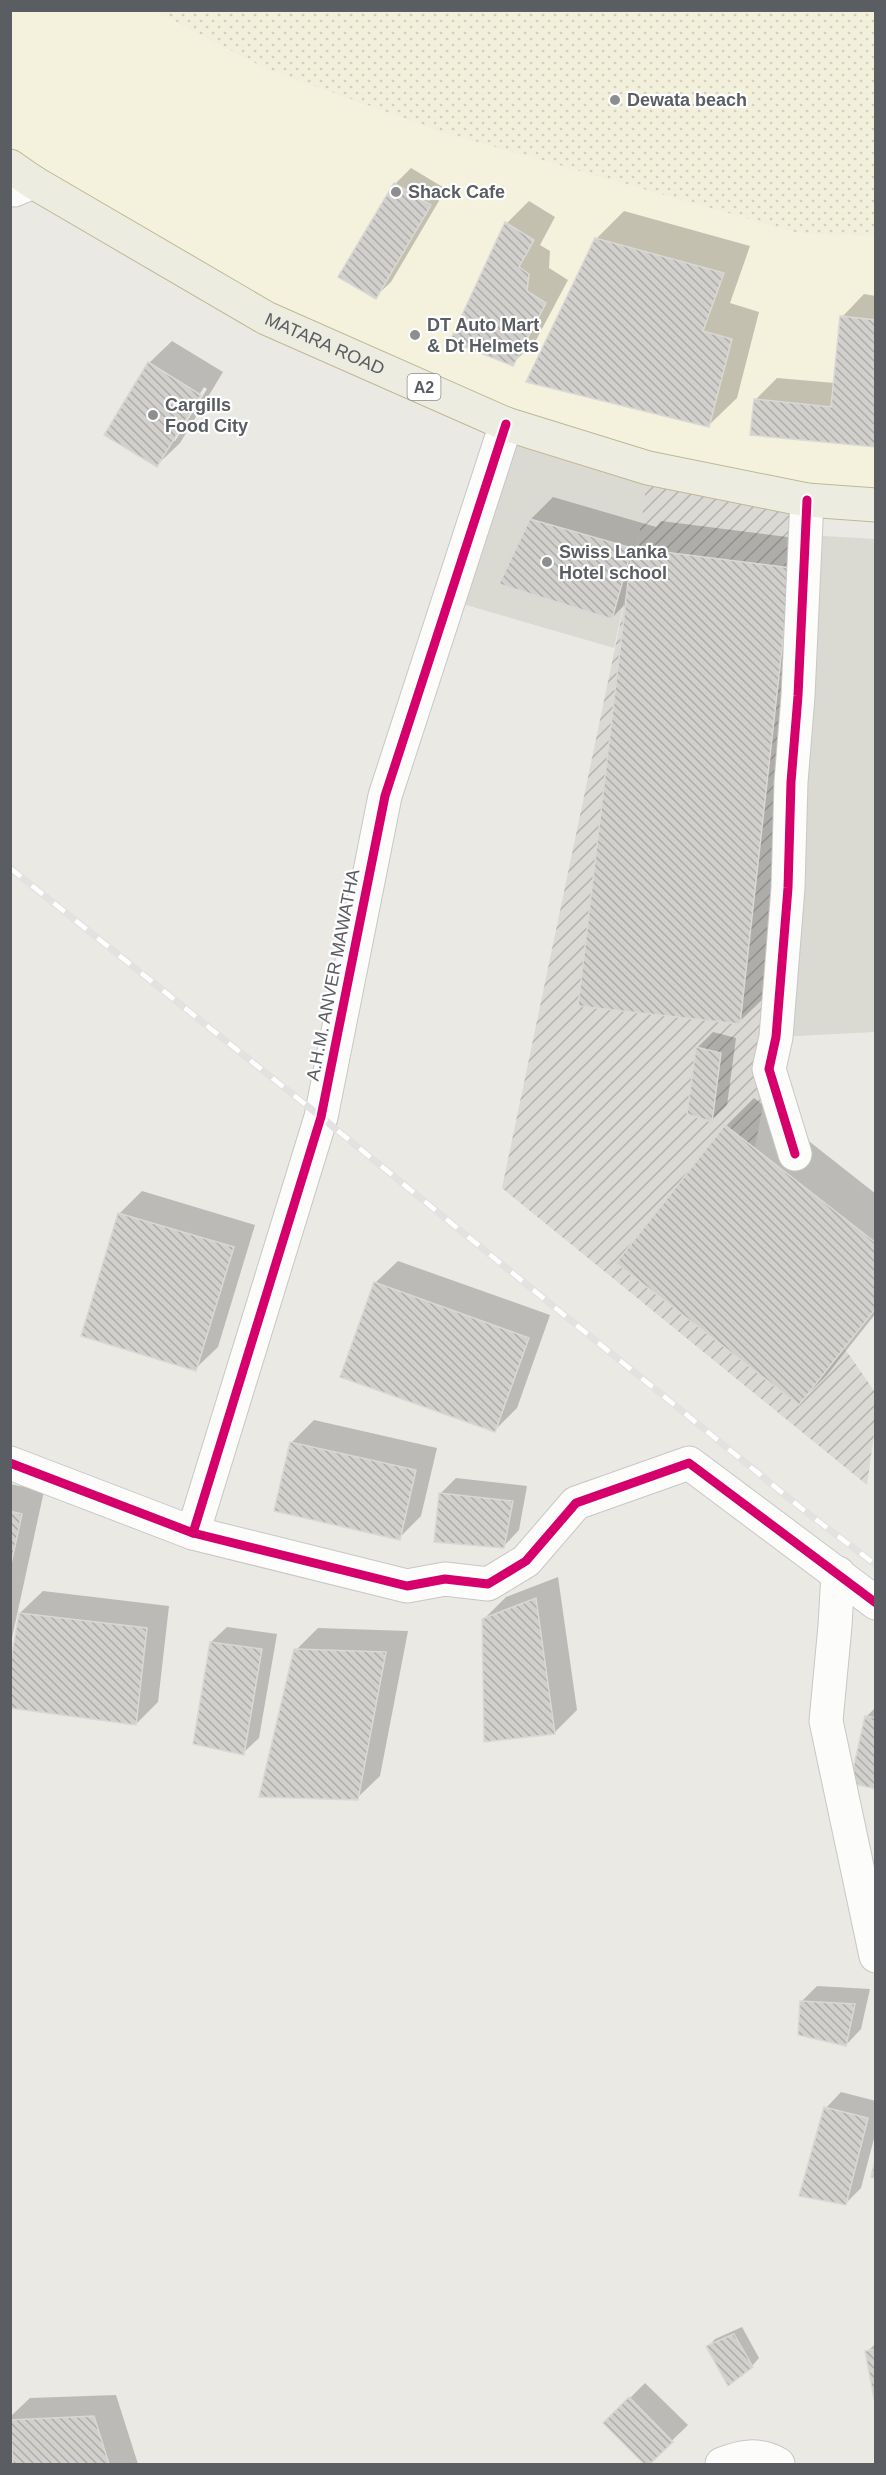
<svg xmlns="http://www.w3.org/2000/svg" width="886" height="2475" font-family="Arial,sans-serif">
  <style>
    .commercial { fill: #f4f1dd }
    .industrial { fill: url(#industrial-furrows) }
    .education { fill: #dad9d2 }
    .sand { fill: url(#sand-dots) }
    .shadow { fill: #0003; fill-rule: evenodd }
    .building { fill: url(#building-back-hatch); stroke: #d9d8d4; stroke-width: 1.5 }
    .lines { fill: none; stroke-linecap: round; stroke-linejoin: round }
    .minor-casing { stroke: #c7c7c6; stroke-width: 35 }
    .highway-casing { stroke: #c0b893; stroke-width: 35 }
    .minor { stroke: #fcfcfb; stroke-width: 33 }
    .highway { stroke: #edece0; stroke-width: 33 }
    .rail-casing { stroke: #e2e2e1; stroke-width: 7 }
    .rail { stroke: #fff; stroke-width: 4.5; stroke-dasharray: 14; stroke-linecap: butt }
    .cycleway-casing { stroke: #fff; stroke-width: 13 }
    .cycleway { stroke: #d6006c; stroke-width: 9 }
    .poi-dot { fill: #8c8e90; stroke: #fff; stroke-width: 2 }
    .labels { text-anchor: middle; stroke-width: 4.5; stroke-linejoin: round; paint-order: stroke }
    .shield { fill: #fff; stroke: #8c8e91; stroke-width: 1.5 }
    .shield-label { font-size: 16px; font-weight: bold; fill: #5a5d62 }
    .poi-label { font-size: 18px; font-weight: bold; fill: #5a5d62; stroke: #fff; text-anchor: start }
    .street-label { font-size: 18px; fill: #5a5d62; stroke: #fff }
  </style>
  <defs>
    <pattern id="industrial-furrows" width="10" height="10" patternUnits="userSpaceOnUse" patternTransform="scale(1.5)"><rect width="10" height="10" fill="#dad9d4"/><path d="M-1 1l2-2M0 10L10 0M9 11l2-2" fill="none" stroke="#b4b3af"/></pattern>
    <pattern id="sand-dots" width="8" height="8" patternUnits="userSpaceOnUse" patternTransform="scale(1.5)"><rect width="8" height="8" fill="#f2efda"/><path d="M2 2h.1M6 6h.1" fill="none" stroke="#d2cfbe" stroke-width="1.8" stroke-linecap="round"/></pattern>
    <pattern id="building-back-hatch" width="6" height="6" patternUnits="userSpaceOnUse" patternTransform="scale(1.5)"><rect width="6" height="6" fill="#d1d0cd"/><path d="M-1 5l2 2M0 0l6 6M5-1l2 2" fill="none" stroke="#adacaa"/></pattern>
  </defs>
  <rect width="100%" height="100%" fill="#eae9e4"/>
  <polygon class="commercial" points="11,11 156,11 265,68 443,132 799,233 875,236 875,496 648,468 266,318 11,166"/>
  <polygon class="industrial" points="648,468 807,500 776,1037 744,1204 875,1392 875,1427 867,1485 502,1188 641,524"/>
  <g class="education">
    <polygon points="506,424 648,468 641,524 614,648 449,600"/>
    <polygon points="807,535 875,539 875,1032 776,1037"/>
  </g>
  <polygon class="sand" points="156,11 875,11 875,236 799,233 443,132 265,68"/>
  <g class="shadow">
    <polygon points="411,168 446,189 391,282 375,297 340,276 395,184"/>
    <polygon points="529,201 555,217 540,245 550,251 549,268 568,280 535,342 512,364 452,340 507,223"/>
    <polygon points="624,211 750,246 730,303 759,312 737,398 709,425 596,239"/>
    <polygon points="864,294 876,296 876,446 755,400 777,378 835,383 842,317"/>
    <path d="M172 341 223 372 180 443 157 465 149 363ZM204 387 207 389 175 441H171Z"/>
    <polygon points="553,497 656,527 661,521 818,541 767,995 739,1022 627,602 612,618 531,519"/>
    <polygon points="713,1032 736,1038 727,1105 712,1120 698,1047"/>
    <polygon points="754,1098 876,1194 876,1313 826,1376 799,1403 726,1126"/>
    <polygon points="142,1191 255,1225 218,1347 195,1369 120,1213"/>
    <polygon points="398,1261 550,1315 517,1408 494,1431 375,1283"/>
    <polygon points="314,1420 437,1448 421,1516 399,1538 291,1443"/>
    <polygon points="456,1478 527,1486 519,1530 504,1546 441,1493"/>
    <polygon points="10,1484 44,1491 10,1647"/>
    <polygon points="558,1577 577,1710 555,1732 485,1741 484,1619 506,1597"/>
    <polygon points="43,1591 169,1606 158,1702 136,1724 20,1613"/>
    <polygon points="227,1627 277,1634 259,1738 243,1753 211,1642"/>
    <polygon points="318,1628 408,1631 380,1776 357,1798 296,1650"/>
    <polygon points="876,1707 876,1787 866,1717"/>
    <polygon points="817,1986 870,1989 861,2029 846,2045 801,2002"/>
    <polygon points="841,2092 876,2101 876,2131 861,2188 846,2203 826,2108"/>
    <polygon points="742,2327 759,2358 752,2366 708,2347 715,2339"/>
    <polygon points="876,2343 876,2400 867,2352"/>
    <polygon points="645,2383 688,2425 648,2464 605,2423"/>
    <polygon points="116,2395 138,2464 15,2464 10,2440 10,2417 30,2398"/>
  </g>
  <g class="building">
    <polygon points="394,183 431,205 376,299 338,277"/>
    <polygon points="505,222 534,240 519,267 529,274 527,291 546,303 513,366 450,341"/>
    <polygon points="595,238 724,273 703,331 732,339 709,427 526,382"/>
    <polygon points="840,316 876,320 876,447 750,435 754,399 831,407"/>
    <polygon points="148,362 201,395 157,467 104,435"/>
    <polygon points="530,519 632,548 612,619 499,584"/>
    <polygon points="632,548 791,568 740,1024 578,1006"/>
    <polygon points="696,1047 721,1053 712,1122 687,1114"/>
    <polygon points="725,1125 876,1243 876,1308 799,1405 616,1263"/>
    <polygon points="118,1213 234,1247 196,1371 81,1336"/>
    <polygon points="374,1282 529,1338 495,1432 340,1377"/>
    <polygon points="290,1442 416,1470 400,1540 274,1511"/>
    <polygon points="439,1493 513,1501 504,1548 434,1542"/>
    <polygon points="10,1511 22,1514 10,1569"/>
    <polygon points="536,1598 555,1734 484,1742 482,1619"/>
    <polygon points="19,1613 147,1628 136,1725 10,1708 10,1665"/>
    <polygon points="210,1642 262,1649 244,1755 193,1744"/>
    <polygon points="294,1649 386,1652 358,1800 259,1797"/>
    <polygon points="865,1716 876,1718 876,1789 850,1783"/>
    <polygon points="800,2001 855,2004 846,2046 798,2035"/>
    <polygon points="824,2107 868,2118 846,2205 799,2196"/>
    <polygon points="876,2156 876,2178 871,2177"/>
    <polygon points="734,2334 753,2367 728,2386 706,2346"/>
    <polygon points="876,2349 876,2409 865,2351"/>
    <polygon points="629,2397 673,2442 650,2464 644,2464 603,2423"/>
    <polygon points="94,2416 109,2464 13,2464 10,2420"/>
  </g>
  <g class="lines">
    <defs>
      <g id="minor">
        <polyline points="10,188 14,190 33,182"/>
        <polyline points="795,1154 769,1069 776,1037 788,888 791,782 798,696 807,500"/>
        <polyline points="10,1463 193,1533 407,1586 445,1579 488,1584 526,1561 576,1503 689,1463 876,1603"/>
        <polyline points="193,1533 321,1117 385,796 506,424"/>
        <polyline points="838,1573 835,1626 826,1721 876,1956"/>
        <path d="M722 2464C742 2456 758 2453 778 2464"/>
      </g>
      <g id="highway">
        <path id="s1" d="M10 166 33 182 266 318 506 424 648 468 807 500 876 505"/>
      </g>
    </defs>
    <use href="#minor" class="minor-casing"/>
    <use href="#highway" class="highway-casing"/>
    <use href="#minor" class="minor"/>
    <use href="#highway" class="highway"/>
    <defs>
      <polyline id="rail" points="10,868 321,1117 801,1508 876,1565"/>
    </defs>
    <use href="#rail" class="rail-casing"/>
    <use href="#rail" class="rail"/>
    <defs>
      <g id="cycleway">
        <polyline points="795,1154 769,1069 776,1037 788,888 791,782 798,696 807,500"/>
        <polyline points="10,1463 193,1533 407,1586 445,1579 488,1584 526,1561 576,1503 689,1463 876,1603"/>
        <polyline points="193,1533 321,1117 385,796 506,424"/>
      </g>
    </defs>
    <use href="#cycleway" class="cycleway-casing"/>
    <use href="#cycleway" class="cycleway"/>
  </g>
  <g class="poi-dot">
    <circle cx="615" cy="100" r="6"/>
    <circle cx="396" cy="192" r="6"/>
    <circle cx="415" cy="335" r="6"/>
    <circle cx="153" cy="415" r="6"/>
    <circle cx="547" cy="562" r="6"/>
  </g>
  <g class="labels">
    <rect class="shield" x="407.5" y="374" width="33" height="26" rx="4.5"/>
    <g class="shield-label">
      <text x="424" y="393">A2</text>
    </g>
    <g class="poi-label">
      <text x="627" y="106">Dewata beach</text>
      <text x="408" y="198">Shack Cafe</text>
      <text x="427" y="331">DT Auto Mart<tspan x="427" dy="21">&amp; Dt Helmets</tspan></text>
      <text x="165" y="411">Cargills<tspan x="165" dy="21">Food City</tspan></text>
      <text x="559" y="558">Swiss Lanka<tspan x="559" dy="21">Hotel school</tspan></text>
    </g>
    <g class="street-label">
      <text dy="6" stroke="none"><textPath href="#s1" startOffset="362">MATARA ROAD</textPath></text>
      <text transform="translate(333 975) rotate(-79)" y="6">A.H.M. ANVER MAWATHA</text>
    </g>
  </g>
  <rect width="886" height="2475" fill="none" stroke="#5a5d62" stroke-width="24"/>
</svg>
